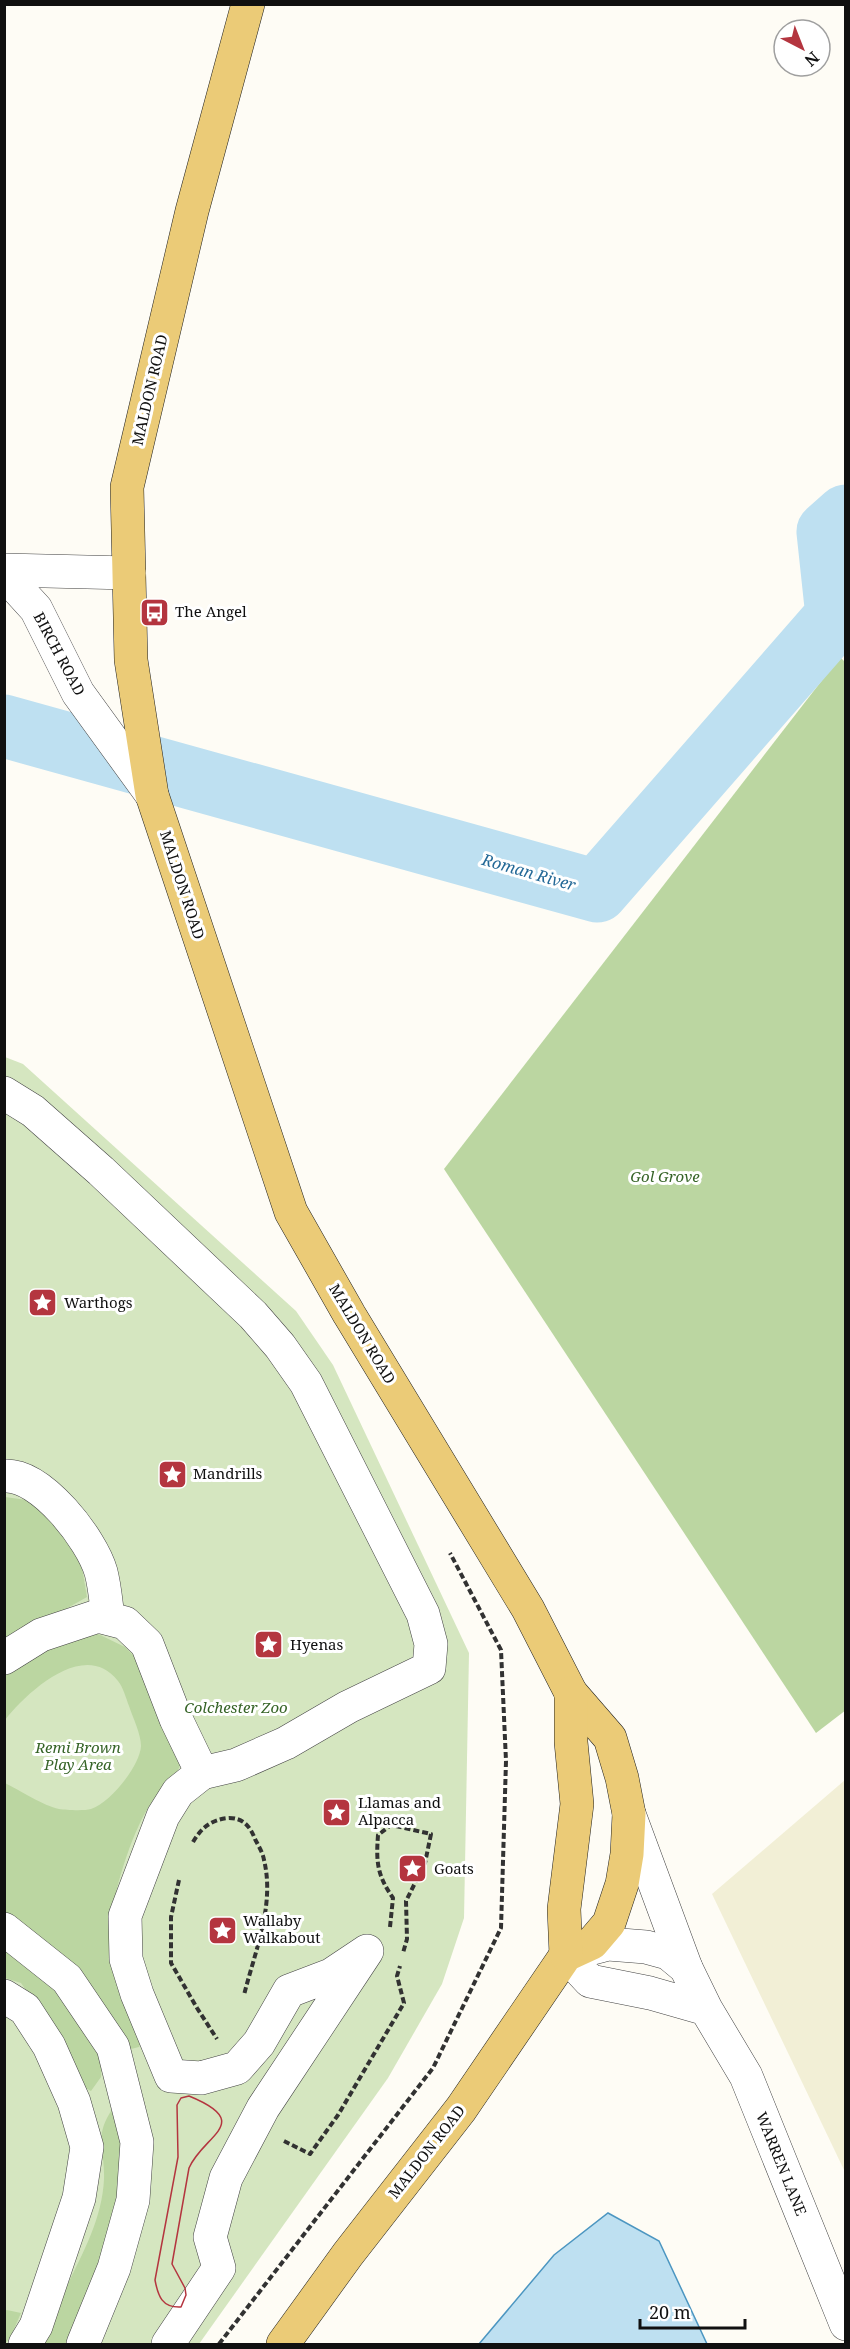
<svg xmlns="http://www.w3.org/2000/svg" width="850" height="2349" font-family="'Noto Serif',serif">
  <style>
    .farmland { fill: #f2efd6 }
    .green { fill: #d5e6c0 }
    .forest { fill: #bbd6a1 }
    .water { fill: #bee0f1; stroke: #4c96c1; stroke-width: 1.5 }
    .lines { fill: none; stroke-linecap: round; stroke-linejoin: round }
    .river { stroke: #bee0f1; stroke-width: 63 }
    .minor-casing { stroke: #434343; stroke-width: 34 }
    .major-casing { stroke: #212121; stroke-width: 34 }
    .path { stroke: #323232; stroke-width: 4; stroke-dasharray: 6 3; stroke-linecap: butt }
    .minor { stroke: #fff; stroke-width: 33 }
    .major { stroke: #ebcb77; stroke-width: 33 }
    .tram { stroke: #b4353f; stroke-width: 1.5 }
    .labels { text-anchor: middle; stroke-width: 6; stroke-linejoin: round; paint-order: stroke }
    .street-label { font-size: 15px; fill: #101010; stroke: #fff }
    .poi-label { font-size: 15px; fill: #101010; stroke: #fff; text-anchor: start }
    .park-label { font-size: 15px; font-style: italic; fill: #356326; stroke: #fff }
    .water-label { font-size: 16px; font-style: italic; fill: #246997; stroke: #fff }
  </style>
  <rect width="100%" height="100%" fill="#fefcf5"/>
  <polygon class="farmland" points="845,1780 845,2172 712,1894"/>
  <polygon class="green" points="5,1057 23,1064 296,1311 333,1365 469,1653 464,1918 442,1984 388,2078 199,2344 5,2344"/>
  <g class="forest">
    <polygon points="840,657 846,663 846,1710 816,1733 444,1169"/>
    <polygon points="5,1497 34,1501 79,1550 87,1597 5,1643"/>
    <path d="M96 1633 125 1647 146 1668 181 1762C174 1784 172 1776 160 1790 155 1797 149 1806 145 1813 125 1850 101 1927 112 1968 117 1988 134 2014 145 2033L139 2047 127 2050 4 1914 5 1783C19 1790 44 1806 59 1809 66 1810 84 1811 91 1809 110 1803 140 1766 141 1746 141 1734 133 1718 129 1706 126 1698 123 1687 118 1681 85 1638 27 1692 5 1720V1677L7 1674 35 1655 68 1638Z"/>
    <polygon points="4,1944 58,1985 102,2059 101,2077 91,2091 80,2085 39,2009 21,1983 5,1978"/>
    <path d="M113 2108 124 2123 119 2200 72 2344H45C50 2332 52 2317 58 2305 76 2264 102 2225 104 2179 105 2149 93 2137 113 2108Z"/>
    <polygon points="7,2310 21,2313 11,2336 5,2344 4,2311"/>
  </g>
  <polygon class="water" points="608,2213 659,2241 707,2344 479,2344 554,2255"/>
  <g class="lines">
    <polyline class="river" points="4,726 597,891 837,616 828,532 846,516"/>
    <defs>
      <g id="minor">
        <polyline points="4,570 129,573"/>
        <polyline points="4,574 36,609 78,693 152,795"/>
        <polyline points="4,1093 33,1111 101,1171 253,1315 280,1346 306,1383 423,1614 431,1644 429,1668 348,1707 286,1743 236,1765 202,1773"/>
        <path d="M4 1476C41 1473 92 1540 101 1572 105 1587 106 1603 108 1618"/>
        <polyline points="4,1658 41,1635 98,1616 125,1623 147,1644 176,1719 202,1773 178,1792 163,1816 125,1916 126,1959 137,1994 171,2076 201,2078 237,2068 259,2043 289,1991 331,1975 367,1951 263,2108 226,2178 210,2237 219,2268 168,2344"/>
        <polyline points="629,1814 686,1968"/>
        <polyline points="4,1929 67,1979 113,2047 137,2142 133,2200 114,2268 83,2344"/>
        <polyline points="4,1996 25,2009 49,2046 74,2102 87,2147 79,2198 36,2326 25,2344"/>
        <polyline points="706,2009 650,1993 590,1981 566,1955 608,1944 646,1947 668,1953 686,1968 706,2009 746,2076 846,2324"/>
      </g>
      <g id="major">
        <polyline points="248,4 192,211 127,487 131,660 152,795 291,1212 349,1314 528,1609 571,1693 610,1738 622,1778 629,1814 627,1854 622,1884 609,1923 592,1943 566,1955 461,2109 348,2254 283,2344"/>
        <polyline points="566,1955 564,1909 577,1804 571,1742 571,1693"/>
      </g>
    </defs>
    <use href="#minor" class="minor-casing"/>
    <use href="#major" class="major-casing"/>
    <g class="path">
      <path d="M193 1842C201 1828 212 1819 229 1818 243 1818 250 1826 255 1839 258 1845 263 1853 264 1860 275 1905 255 1951 244 1995"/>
      <polyline points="179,1880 171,1917 171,1963 197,2008 217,2039"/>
      <path d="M390 1927 393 1898C377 1875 376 1862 378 1835L391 1825 431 1834 425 1863 406 1901 407 1939 403 1953"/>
      <polyline points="284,2141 310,2154 338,2115 404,2003 397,1976 400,1966"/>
      <polyline points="219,2344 433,2068 501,1928 506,1761 501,1650 450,1553"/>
    </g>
    <use href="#minor" class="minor"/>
    <use href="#major" class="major"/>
    <path class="tram" d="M189 2096C255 2123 203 2135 189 2168L172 2264 185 2288 186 2295 181 2307C162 2308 158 2296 155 2280L178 2157 177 2105 181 2098Z"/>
  </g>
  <defs>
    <symbol id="bus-square" viewBox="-11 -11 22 22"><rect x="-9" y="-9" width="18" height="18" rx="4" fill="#b4353f" stroke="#fff"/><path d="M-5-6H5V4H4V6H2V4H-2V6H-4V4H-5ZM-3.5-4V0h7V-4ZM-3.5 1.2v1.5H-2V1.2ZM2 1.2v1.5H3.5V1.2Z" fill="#fff"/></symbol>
    <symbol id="sight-square" viewBox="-11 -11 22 22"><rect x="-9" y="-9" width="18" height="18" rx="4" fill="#b4353f" stroke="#fff"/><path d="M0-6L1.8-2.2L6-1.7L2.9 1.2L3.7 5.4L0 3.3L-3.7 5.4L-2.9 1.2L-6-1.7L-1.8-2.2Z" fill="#fff"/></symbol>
  </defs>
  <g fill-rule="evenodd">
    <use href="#bus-square" x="138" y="596" width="33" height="33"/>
    <use href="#sight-square" x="26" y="1286" width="33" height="33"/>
    <use href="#sight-square" x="156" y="1458" width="33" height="33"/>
    <use href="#sight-square" x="252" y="1628" width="33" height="33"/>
    <use href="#sight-square" x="320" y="1796" width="33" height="33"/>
    <use href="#sight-square" x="396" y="1852" width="33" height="33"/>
    <use href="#sight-square" x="206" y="1914" width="33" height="33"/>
  </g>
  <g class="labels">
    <g class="street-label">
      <text transform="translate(150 390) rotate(-77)" y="5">MALDON ROAD</text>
      <text transform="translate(59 654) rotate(62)" y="5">BIRCH ROAD</text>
      <text transform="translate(182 885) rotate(72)" y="5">MALDON ROAD</text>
      <text transform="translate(362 1334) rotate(59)" y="5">MALDON ROAD</text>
      <text transform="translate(427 2152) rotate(-52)" y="5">MALDON ROAD</text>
      <text transform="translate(781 2164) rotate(68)" y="5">WARREN LANE</text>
    </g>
    <g class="poi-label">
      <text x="175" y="617">The Angel</text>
      <text x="64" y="1308">Warthogs</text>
      <text x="193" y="1479">Mandrills</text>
      <text x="290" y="1650">Hyenas</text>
      <text x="358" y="1808">Llamas and<tspan x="358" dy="17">Alpacca</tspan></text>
      <text x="434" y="1874">Goats</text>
      <text x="243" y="1926">Wallaby<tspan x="243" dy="17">Walkabout</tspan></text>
    </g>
    <g class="park-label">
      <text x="665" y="1182">Gol Grove</text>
      <text x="236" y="1713">Colchester Zoo</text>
      <text x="78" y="1753">Remi Brown<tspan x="78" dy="17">Play Area</tspan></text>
    </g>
    <g class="water-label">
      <text transform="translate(529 872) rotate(16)" y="6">Roman River</text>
    </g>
  </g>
  <rect width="850" height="2349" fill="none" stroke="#101010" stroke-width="12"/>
  <g transform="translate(802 48) rotate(138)"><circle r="28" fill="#ffffff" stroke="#9f9f9f" stroke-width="1.5"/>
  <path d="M0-4.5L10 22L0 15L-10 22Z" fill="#b4353f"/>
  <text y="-9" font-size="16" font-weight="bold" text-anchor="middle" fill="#101010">N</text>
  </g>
  <path d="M640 2319v9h105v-9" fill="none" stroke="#101010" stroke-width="3"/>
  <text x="649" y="2319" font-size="18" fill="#101010" stroke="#ffffff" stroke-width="4.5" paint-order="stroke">20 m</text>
</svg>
